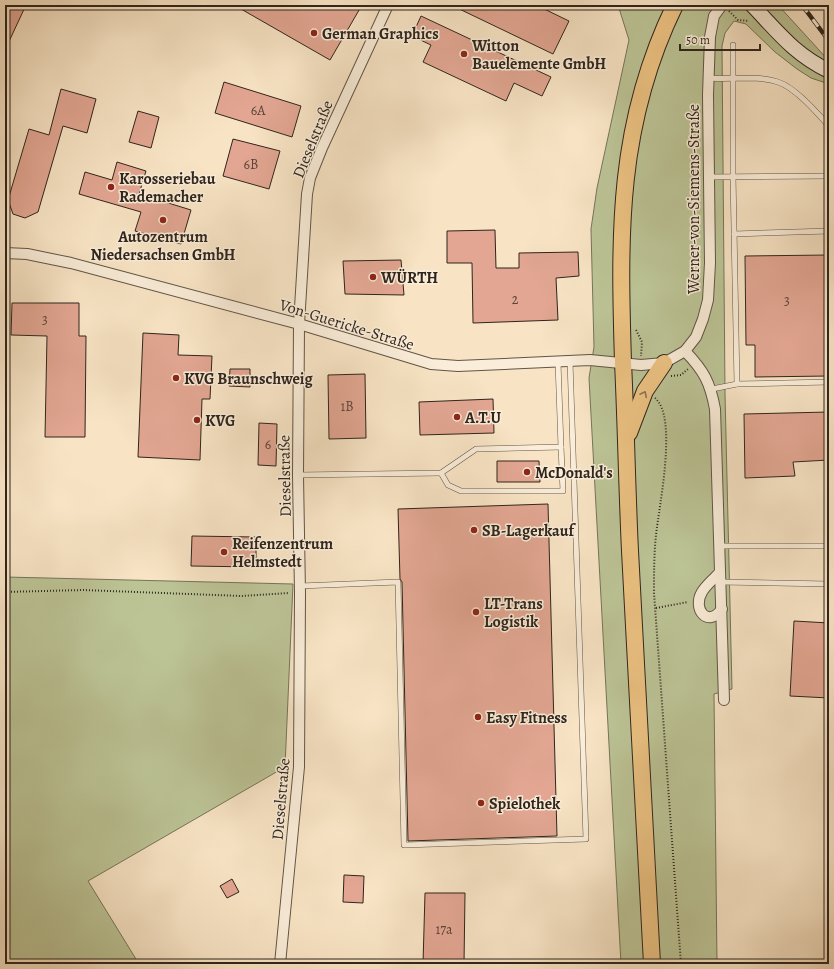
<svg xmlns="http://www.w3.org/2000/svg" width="834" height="969" font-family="Alegreya,serif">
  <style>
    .green { fill: #bcc496; stroke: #76745a }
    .building { fill: #e2a692; stroke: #2f251d }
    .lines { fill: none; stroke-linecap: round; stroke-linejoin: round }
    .lane-casing { stroke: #615547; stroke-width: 6 }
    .street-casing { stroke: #615547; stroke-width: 12 }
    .secondary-casing { stroke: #2f251d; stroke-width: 16 }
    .primary-casing { stroke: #2f251d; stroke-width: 18 }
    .path { stroke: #2f251d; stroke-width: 2; stroke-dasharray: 1 2; stroke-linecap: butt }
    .lane { stroke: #faedd9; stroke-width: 5 }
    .street { stroke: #faedd9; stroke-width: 10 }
    .secondary { stroke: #faedd9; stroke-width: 14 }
    .primary { stroke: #ecc282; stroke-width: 16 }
    .rail-casing { stroke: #2f251d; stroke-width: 4.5 }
    .rail { stroke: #faedd9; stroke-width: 3; stroke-dasharray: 9; stroke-linecap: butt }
    .oneway { stroke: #8e7450 }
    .poi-dot { fill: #8f2418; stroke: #faedd9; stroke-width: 1.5 }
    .labels { text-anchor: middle; stroke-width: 3; stroke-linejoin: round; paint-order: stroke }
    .number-label { font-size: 14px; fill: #5c453a }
    .poi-label { font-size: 16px; font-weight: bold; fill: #2f251d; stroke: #faedd9; text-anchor: start }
    .street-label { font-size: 16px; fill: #2f251d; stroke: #faedd9 }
  </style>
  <rect width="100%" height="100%" fill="#f8e4c5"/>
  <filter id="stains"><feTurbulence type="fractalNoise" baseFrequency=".005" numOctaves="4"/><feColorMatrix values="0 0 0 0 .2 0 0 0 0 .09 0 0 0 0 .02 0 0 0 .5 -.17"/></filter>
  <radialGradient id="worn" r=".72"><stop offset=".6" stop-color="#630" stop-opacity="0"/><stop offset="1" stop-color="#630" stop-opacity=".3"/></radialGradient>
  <g class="green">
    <polygon points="618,5 778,5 829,61 829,84 811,78 797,69 775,52 746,24 734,21 725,33 722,46 725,394 732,689 714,694 717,964 621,964 589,378 594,347 591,229 597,188 629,40"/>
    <polygon points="5,577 293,584 285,767 88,881 139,964 5,964"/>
  </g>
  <g class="building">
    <polygon points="5,5 26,5 5,50"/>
    <polygon points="234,5 362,5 330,60"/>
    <polygon points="451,5 536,5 569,21 553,54"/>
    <polygon points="421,16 551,77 542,96 514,83 506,101 423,62 431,45 412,36"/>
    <polygon points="224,82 301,106 292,137 215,113"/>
    <polygon points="61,89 96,99 87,133 63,126 38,212 25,218 13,214 8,200 29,129 49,135"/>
    <polygon points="138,111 159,117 151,148 129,142"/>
    <polygon points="233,139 280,151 269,189 223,176"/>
    <polygon points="117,162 146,171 139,194 191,210 181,244 135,231 141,212 79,194 85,172 112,180"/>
    <polygon points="495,230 496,268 519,268 519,253 578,252 579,276 556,278 558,320 473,323 472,263 447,263 447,231"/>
    <polygon points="829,255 829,376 755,377 755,345 746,345 745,256"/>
    <polygon points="401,260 404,295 345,294 343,261"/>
    <polygon points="12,303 79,303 79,336 86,336 85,437 45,437 47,336 11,335"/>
    <polygon points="143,333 179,335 178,355 212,356 210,399 202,399 200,460 138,457"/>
    <polygon points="230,369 250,369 250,387 229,386"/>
    <polygon points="365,374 366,438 329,439 328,375"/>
    <polygon points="493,399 494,433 420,435 419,402"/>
    <polygon points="829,412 829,460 793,462 795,476 745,478 744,414"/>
    <polygon points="259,423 277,424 276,466 258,465"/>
    <polygon points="497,461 539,461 540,482 497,482"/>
    <polygon points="548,504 557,836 408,841 402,582 400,579 398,509"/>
    <polygon points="192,536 256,537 256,567 191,566"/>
    <polygon points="794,621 829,623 829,698 790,696"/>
    <polygon points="344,875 364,876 363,903 343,902"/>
    <polygon points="232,879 239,892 227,898 220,886"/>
    <polygon points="425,893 465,893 464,964 423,964"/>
  </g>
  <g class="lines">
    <defs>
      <g id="lane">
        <polyline points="733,45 733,176 737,384"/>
        <path d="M708 78C731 80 756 75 778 82 796 88 817 113 829 126"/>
        <polyline points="709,177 829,176"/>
        <polyline points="734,234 829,231"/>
        <polyline points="712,389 737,384 829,382"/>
        <polyline points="441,473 448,485 461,491 563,491 561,447"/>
        <polyline points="298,475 441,473 476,449 561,447 558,362"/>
        <polyline points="718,546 829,546"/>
        <polyline points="721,582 829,584"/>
        <polyline points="300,586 398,582 404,845 586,839 570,361"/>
      </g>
      <g id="street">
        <polyline points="5,253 27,254 71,263 299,324 431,364 458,366 590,360 641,365 664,363 685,351 696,337 703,319 708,300 710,263 708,95 710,37 714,16 722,5"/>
        <path d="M685 351C704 371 710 382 715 409L724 700"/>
        <path d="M719 573C714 579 706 585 702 592 692 608 707 629 722 609"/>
        <polyline points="280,964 299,767 300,593 298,475 299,324 307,194 310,178 322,148 388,5"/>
      </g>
      <path id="secondary" d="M752 5C778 32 794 54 829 71"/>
      <g id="primary">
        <polyline points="629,433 645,391 664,363"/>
        <path d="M652 964C645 826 637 689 630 551 627 488 626 425 623 362 619 233 617 124 675 5"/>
      </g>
    </defs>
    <use href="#lane" class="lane-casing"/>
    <use href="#street" class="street-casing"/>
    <use href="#secondary" class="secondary-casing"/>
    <use href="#primary" class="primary-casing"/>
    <g class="path">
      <polyline points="729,11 738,20 749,21"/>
      <polyline points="636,330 642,342 641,356"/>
      <polyline points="671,376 681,375 688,369"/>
      <path d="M655 398C678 417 659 506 656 535 654 554 654 573 654 593L681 964"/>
      <polyline points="5,592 83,590 242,596 289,593"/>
      <polyline points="656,608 688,602"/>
    </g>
    <use href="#lane" class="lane"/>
    <use href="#street" class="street"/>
    <use href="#secondary" class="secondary"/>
    <use href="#primary" class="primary"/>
    <defs>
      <polyline id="rail" points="802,5 829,41"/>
    </defs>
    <use href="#rail" class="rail-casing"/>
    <use href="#rail" class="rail"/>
  </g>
  <defs><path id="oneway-chevron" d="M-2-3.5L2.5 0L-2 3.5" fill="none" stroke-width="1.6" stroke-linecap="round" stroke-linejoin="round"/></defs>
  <use class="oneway" href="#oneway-chevron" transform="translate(644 394) rotate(-63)"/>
  <g class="poi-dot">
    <circle cx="314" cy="33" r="4"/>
    <circle cx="464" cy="54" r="4"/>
    <circle cx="111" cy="187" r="4"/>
    <circle cx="163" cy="220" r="4"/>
    <circle cx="373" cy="277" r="4"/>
    <circle cx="176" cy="378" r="4"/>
    <circle cx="457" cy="417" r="4"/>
    <circle cx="197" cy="420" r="4"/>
    <circle cx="527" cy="472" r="4"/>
    <circle cx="474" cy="530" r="4"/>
    <circle cx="224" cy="552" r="4"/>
    <circle cx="476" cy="612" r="4"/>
    <circle cx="478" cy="717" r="4"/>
    <circle cx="481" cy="803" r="4"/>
  </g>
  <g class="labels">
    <g class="number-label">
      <text x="258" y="115">6A</text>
      <text x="251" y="169">6B</text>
      <text x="515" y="304">2</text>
      <text x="787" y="305">3</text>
      <text x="45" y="324">3</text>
      <text x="347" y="411">1B</text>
      <text x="268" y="449">6</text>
      <text x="444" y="934">17a</text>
    </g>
    <g class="poi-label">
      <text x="322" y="39">German Graphics</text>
      <text x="472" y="51">Witton<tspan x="472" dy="18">Bauelemente GmbH</tspan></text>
      <text x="119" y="184">Karosseriebau<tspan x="119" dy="18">Rademacher</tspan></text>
      <text x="163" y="242" text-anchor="middle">Autozentrum<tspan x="163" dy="18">Niedersachsen GmbH</tspan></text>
      <text x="381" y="283">WÜRTH</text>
      <text x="184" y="384">KVG Braunschweig</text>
      <text x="465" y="423">A.T.U</text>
      <text x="205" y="426">KVG</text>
      <text x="535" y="478">McDonald's</text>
      <text x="482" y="536">SB-Lagerkauf</text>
      <text x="232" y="549">Reifenzentrum<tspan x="232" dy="18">Helmstedt</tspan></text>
      <text x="484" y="609">LT-Trans<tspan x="484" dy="18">Logistik</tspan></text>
      <text x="486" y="723">Easy Fitness</text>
      <text x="489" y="809">Spielothek</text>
    </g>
    <g class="street-label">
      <text transform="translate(312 139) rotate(-68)" y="6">Dieselstraße</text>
      <text transform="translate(693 199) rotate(-90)" y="6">Werner-von-Siemens-Straße</text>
      <text transform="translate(347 324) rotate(17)" y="6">Von-Guericke-Straße</text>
      <text transform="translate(284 476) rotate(-91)" y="6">Dieselstraße</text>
      <text transform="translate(280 799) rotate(-85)" y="6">Dieselstraße</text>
    </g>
  </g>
  <rect width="834" height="969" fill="none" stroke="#f8e4c5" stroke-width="20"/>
  <rect x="6" y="6" width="822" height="957" fill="none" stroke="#2f251d" stroke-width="2"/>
  <rect x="10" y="10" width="814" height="949" fill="none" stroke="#2f251d"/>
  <path d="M680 44v6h80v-6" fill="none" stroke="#2f251d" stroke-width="2"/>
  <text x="686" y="44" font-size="12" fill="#2f251d" stroke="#faedd9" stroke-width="3" paint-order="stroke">50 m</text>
  <rect width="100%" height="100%" filter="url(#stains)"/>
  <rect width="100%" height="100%" fill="url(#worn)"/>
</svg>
